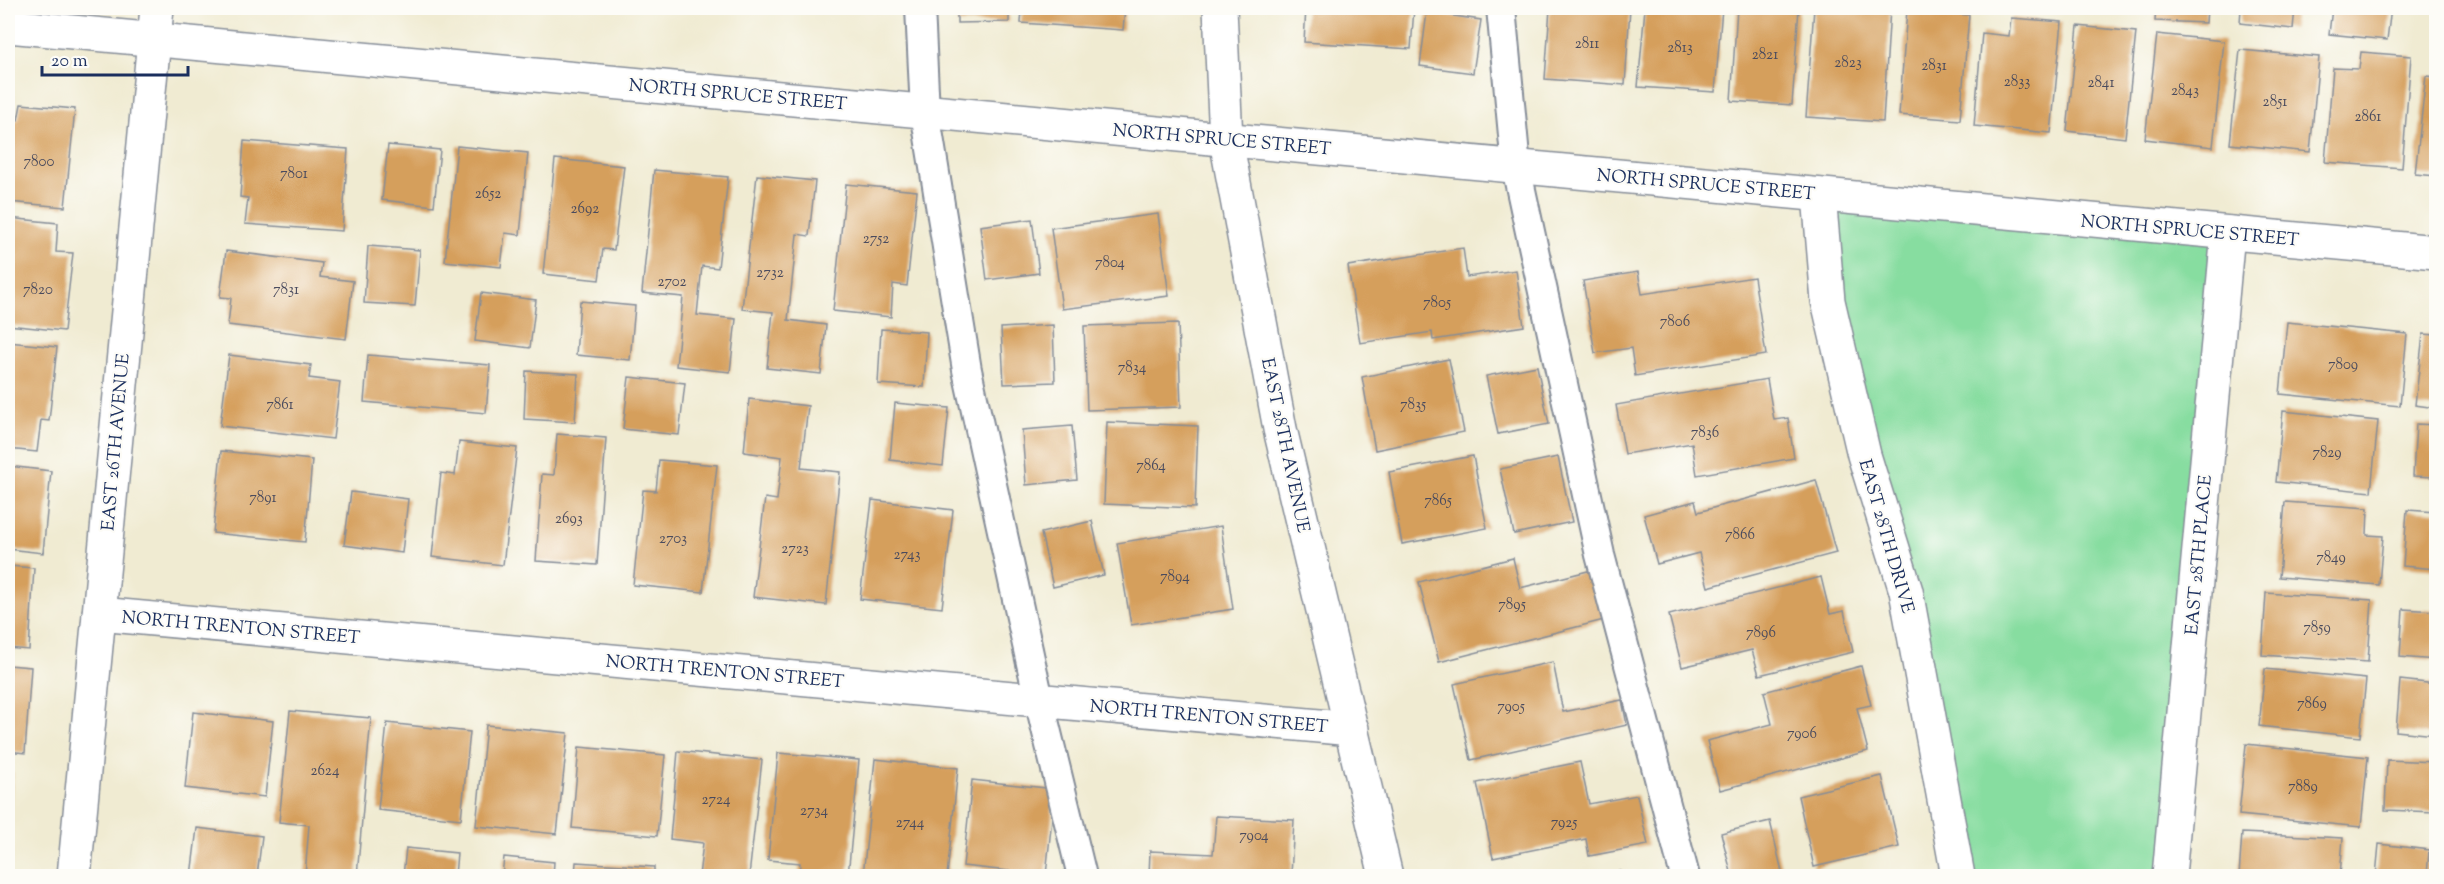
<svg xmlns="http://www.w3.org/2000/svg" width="2444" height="884" font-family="'Sorts Mill Goudy',serif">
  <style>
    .green { fill: #87dda0; stroke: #51867f; stroke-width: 1.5 }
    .building { fill: #d59f5c }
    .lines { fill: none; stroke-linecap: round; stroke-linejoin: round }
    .service-casing { stroke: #868d98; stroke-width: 32 }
    .minor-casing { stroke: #868d98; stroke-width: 36 }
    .tertiary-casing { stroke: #868d98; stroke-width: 36 }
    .service { stroke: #fff; stroke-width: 28 }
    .minor { stroke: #fff; stroke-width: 33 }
    .tertiary { stroke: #fff; stroke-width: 33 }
    .labels { text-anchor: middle; stroke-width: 4.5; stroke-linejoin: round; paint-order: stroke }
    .number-label { font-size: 15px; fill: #4a4b5e }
    .street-label { font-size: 18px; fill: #1b2f5e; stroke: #fdfcf7 }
  </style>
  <rect width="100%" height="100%" fill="#fdfcf7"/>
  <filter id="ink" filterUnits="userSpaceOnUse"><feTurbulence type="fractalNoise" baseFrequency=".0167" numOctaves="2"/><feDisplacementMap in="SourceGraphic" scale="12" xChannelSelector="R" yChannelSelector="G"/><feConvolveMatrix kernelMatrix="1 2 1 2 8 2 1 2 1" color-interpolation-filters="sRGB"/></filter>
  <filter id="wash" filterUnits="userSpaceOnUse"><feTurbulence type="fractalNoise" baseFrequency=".008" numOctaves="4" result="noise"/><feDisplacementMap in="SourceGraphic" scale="24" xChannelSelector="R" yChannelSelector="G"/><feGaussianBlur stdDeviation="1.35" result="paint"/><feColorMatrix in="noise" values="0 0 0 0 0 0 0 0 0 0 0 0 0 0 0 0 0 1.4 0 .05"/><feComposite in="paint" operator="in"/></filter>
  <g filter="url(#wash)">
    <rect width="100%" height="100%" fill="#f0ebd2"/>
    <polygon class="green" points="1819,195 2228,233 2169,876 1958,876"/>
    <g id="blocks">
      <g class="building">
        <polygon points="853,8 883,8 882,12"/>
        <polygon points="957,8 1009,8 1009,22 957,23"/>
        <polygon points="1022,8 1125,8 1123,30 1021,23"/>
        <polygon points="1306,8 1414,8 1411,49 1304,42"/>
        <polygon points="1550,8 1630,8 1625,85 1545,79"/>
        <polygon points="1645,8 1722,8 1715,92 1638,87"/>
        <polygon points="1737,8 1799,8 1792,105 1731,101"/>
        <polygon points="1814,8 1890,8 1883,122 1806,117"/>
        <polygon points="2156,8 2207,8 2206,23 2155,21"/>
        <polygon points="2241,8 2295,8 2293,29 2240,23"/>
        <polygon points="2332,8 2391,8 2387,40 2329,34"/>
        <polygon points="1907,10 1969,15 1960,120 1899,115"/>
        <polygon points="1427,12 1481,20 1473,73 1420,66"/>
        <polygon points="2011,18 2062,22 2051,133 1974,126 1982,33 2009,36"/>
        <polygon points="2078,26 2136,32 2125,138 2067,131"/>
        <polygon points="2157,34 2224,41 2213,147 2145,139"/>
        <polygon points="2240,50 2319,57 2310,152 2230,144"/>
        <polygon points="2361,52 2411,56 2402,168 2325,162 2333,68 2359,69"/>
        <polygon points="2426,76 2436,77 2436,176 2415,174"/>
        <polygon points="21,104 75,109 65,207 8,202 8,119 18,120"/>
        <polygon points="244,141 348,149 342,231 245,224 248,198 240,197"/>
        <polygon points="388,145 440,150 434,206 382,200"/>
        <polygon points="457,146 528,153 520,235 505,233 501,267 445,261"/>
        <polygon points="555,159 624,166 614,250 603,249 599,280 543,274"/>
        <polygon points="654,170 728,177 718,268 702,266 697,315 736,319 730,372 676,366 683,297 642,293"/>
        <polygon points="757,175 815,181 809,236 797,234 788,320 826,325 821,374 767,368 773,312 742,309"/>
        <polygon points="846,184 917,191 907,286 893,284 891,317 833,311"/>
        <polygon points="1158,214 1169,296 1062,309 1051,228"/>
        <polygon points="8,218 58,223 56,252 73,253 64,331 8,325"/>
        <polygon points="1032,219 1039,273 987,280 980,226"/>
        <polygon points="368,246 420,250 415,306 364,303"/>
        <polygon points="1463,248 1467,277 1516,270 1524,326 1433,340 1432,332 1360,343 1348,266"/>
        <polygon points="226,251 322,263 320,277 353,281 346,339 228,325 231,298 220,297"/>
        <polygon points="1638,272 1642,294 1754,277 1766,355 1635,376 1631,348 1595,353 1583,281"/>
        <polygon points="481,293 536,300 530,348 475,341"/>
        <polygon points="580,301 635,306 630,360 576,355"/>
        <polygon points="2287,322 2407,334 2400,406 2280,394"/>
        <polygon points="1178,323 1181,407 1087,410 1084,326"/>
        <polygon points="1053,325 1055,382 1004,384 1001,328"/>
        <polygon points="881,329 927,332 924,387 878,384"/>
        <polygon points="2423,334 2436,335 2436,408 2415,405"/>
        <polygon points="8,342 57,347 49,421 41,420 37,452 8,449"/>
        <polygon points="229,355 311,365 309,378 340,382 333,439 220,426"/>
        <polygon points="368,355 490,365 486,413 364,402"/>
        <polygon points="1449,359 1464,432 1375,450 1362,377"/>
        <polygon points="1537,366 1549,424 1498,434 1486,376"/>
        <polygon points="526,371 578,374 575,422 524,419"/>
        <polygon points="629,377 685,383 679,435 623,429"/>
        <polygon points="1767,379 1774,420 1788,418 1794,458 1697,475 1692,443 1625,454 1616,405"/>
        <polygon points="749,399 808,406 801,468 840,472 826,605 753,597 765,498 777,500 782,457 744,452"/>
        <polygon points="895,403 949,408 943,466 890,460"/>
        <polygon points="2283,411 2378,421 2371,492 2276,482"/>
        <polygon points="1107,422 1198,426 1195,508 1104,504"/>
        <polygon points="2416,424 2436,425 2436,477 2413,476"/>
        <polygon points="1072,426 1077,480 1026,485 1022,430"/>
        <polygon points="557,434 606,438 597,565 536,561 542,474 554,475"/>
        <polygon points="459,442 517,448 503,565 432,557 441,473 455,475"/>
        <polygon points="221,451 312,460 305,542 213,533"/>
        <polygon points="1473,456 1487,528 1402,544 1389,472"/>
        <polygon points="1558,457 1572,522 1514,534 1500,469"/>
        <polygon points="659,460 717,465 703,592 633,585 643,490 656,491"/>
        <polygon points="8,466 51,471 43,553 8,549"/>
        <polygon points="1816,480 1836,553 1708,587 1699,553 1657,564 1644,515 1695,501 1698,512"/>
        <polygon points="351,492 408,499 402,553 344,545"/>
        <polygon points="872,500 953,510 942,608 860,599"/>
        <polygon points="2285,502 2368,508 2367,535 2383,536 2379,585 2279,577"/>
        <polygon points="2407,510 2436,512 2436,569 2403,566"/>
        <polygon points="1092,521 1104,575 1053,587 1041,533"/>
        <polygon points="1221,526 1233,609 1131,625 1117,543"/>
        <polygon points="1513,558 1520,588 1592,570 1604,620 1439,662 1419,582"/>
        <polygon points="8,566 34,568 29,650 8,648"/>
        <polygon points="1821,577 1830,614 1844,611 1853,652 1759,675 1752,650 1682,667 1669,615"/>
        <polygon points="2266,593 2372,600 2368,662 2262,655"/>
        <polygon points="2403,609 2436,611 2436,660 2400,657"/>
        <polygon points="1553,662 1563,712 1622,700 1627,725 1471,760 1454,684"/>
        <polygon points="8,665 31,667 25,753 8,751"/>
        <polygon points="1861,666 1871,705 1857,708 1868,751 1720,790 1707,741 1772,724 1764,692"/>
        <polygon points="2265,669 2366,679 2360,737 2259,726"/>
        <polygon points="2400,680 2436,684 2436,735 2396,731"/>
        <polygon points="290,711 371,718 357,876 305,876 309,825 279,822"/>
        <polygon points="193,712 273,721 265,797 185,788"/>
        <polygon points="387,723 470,732 461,819 378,810"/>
        <polygon points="486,725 568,733 557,834 476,826"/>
        <polygon points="2246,744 2368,757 2361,827 2239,815"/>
        <polygon points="579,747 665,755 657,836 572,828"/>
        <polygon points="678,751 762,760 749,876 699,876 703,843 670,839"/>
        <polygon points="778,753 859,760 848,876 799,876 800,863 768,860"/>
        <polygon points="875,759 958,768 947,876 863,876"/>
        <polygon points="2387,760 2436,762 2435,812 2385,810"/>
        <polygon points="1580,762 1589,804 1637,795 1648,845 1589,856 1586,839 1493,858 1477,783"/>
        <polygon points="8,773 13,773 9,816 8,816"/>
        <polygon points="1882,776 1899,847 1814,867 1798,796"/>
        <polygon points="972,780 1055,789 1046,875 963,866"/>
        <polygon points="1216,816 1294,820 1291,876 1149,876 1150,851 1213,854"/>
        <polygon points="1770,821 1783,876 1732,876 1721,833"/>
        <polygon points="197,828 262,836 257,876 191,876"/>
        <polygon points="2242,833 2343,838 2340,876 2239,876"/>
        <polygon points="2379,844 2429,850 2427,876 2376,876"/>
        <polygon points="406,848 457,853 455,876 403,876"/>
        <polygon points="504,857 554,862 553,876 502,876"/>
        <polygon points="576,862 654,867 654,876 575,876"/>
        <polygon points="1620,871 1621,876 1595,876 1594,875"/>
      </g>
    </g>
  </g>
  <g filter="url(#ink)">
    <use href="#blocks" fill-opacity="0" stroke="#868d98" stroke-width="1.5"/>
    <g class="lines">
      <defs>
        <g id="service">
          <polyline points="920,8 925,112 967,370 1039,700 1082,876"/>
          <polyline points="1501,8 1516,167 1600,555 1685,876"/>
        </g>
        <g id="minor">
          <polyline points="1220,8 1226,140 1280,429 1386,876"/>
          <polyline points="8,26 2436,252"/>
          <polyline points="1819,195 1828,301 1864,455 1906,591 1958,876"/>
          <polyline points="99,614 1352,729"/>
          <polyline points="2169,876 2228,233"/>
        </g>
        <polyline id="tertiary" points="74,876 157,8"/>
      </defs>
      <use href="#service" class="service-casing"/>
      <use href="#minor" class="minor-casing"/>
      <use href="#tertiary" class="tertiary-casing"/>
      <use href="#service" class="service"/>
      <use href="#minor" class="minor"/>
      <use href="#tertiary" class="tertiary"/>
    </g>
  </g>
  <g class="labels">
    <g class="number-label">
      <text x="1587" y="48">2811</text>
      <text x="1680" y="52">2813</text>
      <text x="1765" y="59">2821</text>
      <text x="1848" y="67">2823</text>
      <text x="1934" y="70">2831</text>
      <text x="2017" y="86">2833</text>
      <text x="2101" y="87">2841</text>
      <text x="2185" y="95">2843</text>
      <text x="2275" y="106">2851</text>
      <text x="2368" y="121">2861</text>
      <text x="39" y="166">7800</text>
      <text x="294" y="178">7801</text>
      <text x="488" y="198">2652</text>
      <text x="585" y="213">2692</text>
      <text x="876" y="243">2752</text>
      <text x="1110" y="267">7804</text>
      <text x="770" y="277">2732</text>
      <text x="672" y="286">2702</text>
      <text x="38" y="294">7820</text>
      <text x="286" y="294">7831</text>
      <text x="1437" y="307">7805</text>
      <text x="1675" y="326">7806</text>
      <text x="2343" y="369">7809</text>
      <text x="1132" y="372">7834</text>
      <text x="280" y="409">7861</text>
      <text x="1413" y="409">7835</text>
      <text x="1705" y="437">7836</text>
      <text x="2327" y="457">7829</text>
      <text x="1151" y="470">7864</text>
      <text x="263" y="502">7891</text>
      <text x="1438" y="505">7865</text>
      <text x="569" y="523">2693</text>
      <text x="1740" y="539">7866</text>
      <text x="673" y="543">2703</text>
      <text x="795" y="553">2723</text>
      <text x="907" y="559">2743</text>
      <text x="2331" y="562">7849</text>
      <text x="1175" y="581">7894</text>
      <text x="1512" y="609">7895</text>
      <text x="2317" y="632">7859</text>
      <text x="1761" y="637">7896</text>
      <text x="2312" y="708">7869</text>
      <text x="1511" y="711">7905</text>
      <text x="1802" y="738">7906</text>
      <text x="325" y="775">2624</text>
      <text x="2303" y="791">7889</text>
      <text x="716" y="804">2724</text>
      <text x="814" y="815">2734</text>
      <text x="910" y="827">2744</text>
      <text x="1564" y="827">7925</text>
      <text x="1254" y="840">7904</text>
    </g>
    <g class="street-label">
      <text transform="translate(738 94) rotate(5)" y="6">NORTH SPRUCE STREET</text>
      <text transform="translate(1222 139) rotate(5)" y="6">NORTH SPRUCE STREET</text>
      <text transform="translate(1706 184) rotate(5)" y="6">NORTH SPRUCE STREET</text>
      <text transform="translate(2190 230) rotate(5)" y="6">NORTH SPRUCE STREET</text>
      <text transform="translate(115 442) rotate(-85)" y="6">EAST 26TH AVENUE</text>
      <text transform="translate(1286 445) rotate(78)" y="6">EAST 28TH AVENUE</text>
      <text transform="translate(1887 536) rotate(74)" y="6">EAST 28TH DRIVE</text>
      <text transform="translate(2198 555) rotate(-85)" y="6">EAST 28TH PLACE</text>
      <text transform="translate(241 627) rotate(5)" y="6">NORTH TRENTON STREET</text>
      <text transform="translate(725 671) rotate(5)" y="6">NORTH TRENTON STREET</text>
      <text transform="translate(1209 716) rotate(5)" y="6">NORTH TRENTON STREET</text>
    </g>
  </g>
  <rect width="2444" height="884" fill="none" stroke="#fdfcf7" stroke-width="30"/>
  <path d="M42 66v9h146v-9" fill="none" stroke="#1b2f5e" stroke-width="3"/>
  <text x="51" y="66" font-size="18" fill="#1b2f5e" stroke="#fdfcf7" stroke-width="4.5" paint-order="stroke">20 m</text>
</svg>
